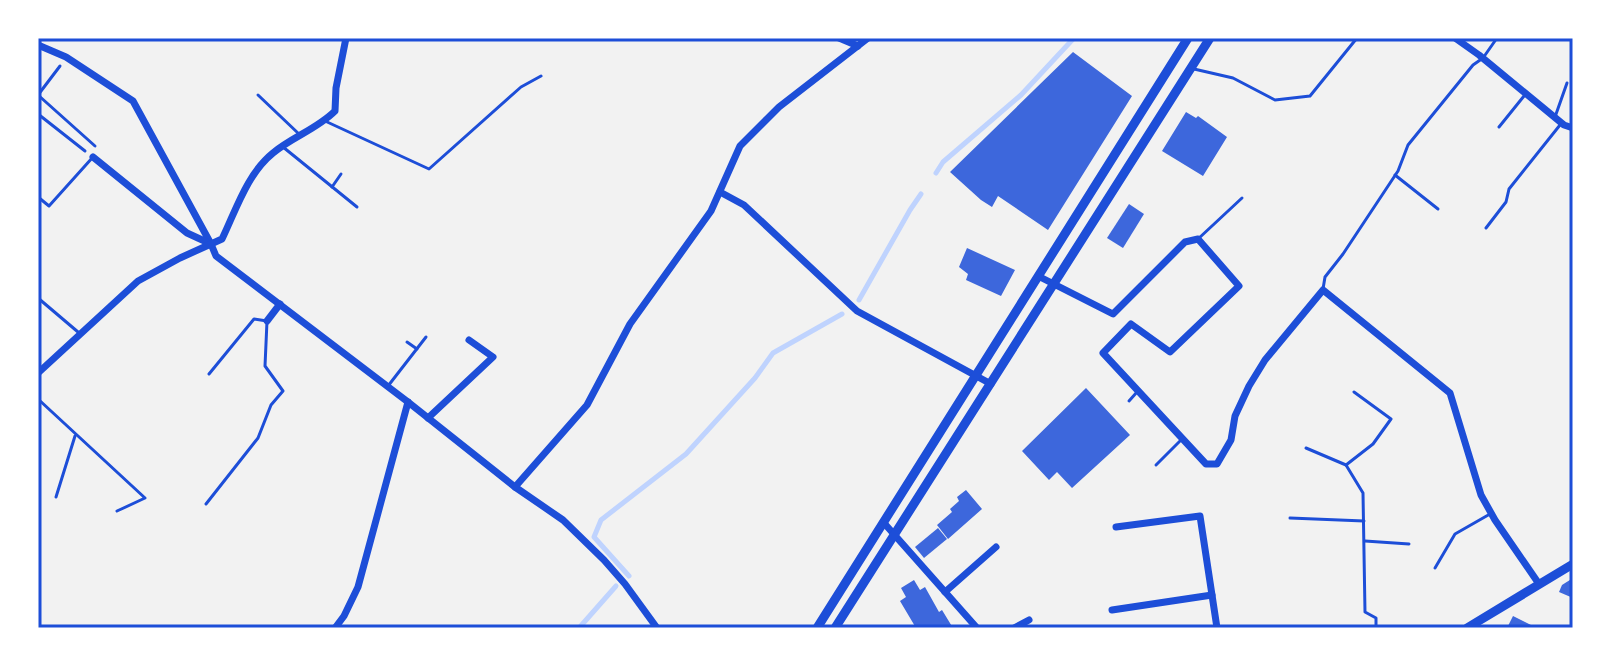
<svg xmlns="http://www.w3.org/2000/svg" width="1611" height="666" font-family="'DejaVu Sans',sans-serif">
  <style>
    .lines { fill: none; stroke-linecap: round; stroke-linejoin: round }
    .stream { stroke: #bfd3fe; stroke-width: 5 }
    .building { fill: #3d67dc }
    .path { stroke: #1d4ed8; stroke-width: 3 }
    .service { stroke: #1d4ed8; stroke-width: 3 }
    .minor { stroke: #1d4ed8; stroke-width: 7 }
    .tertiary { stroke: #1d4ed8; stroke-width: 9 }
    .neatline { fill: none; stroke: #1d4ed8; stroke-width: 3 }
  </style>
  <rect width="100%" height="100%" fill="#f2f2f2"/>
  <g class="lines">
    <g class="stream">
      <polyline points="936,173 943,162 1021,95 1074,38"/>
      <polyline points="859,300 910,210 921,194"/>
      <polyline points="629,576 594,537 601,520 686,454 755,378 773,353 842,314"/>
      <polyline points="579,628 616,586"/>
    </g>
  </g>
  <g class="building">
    <polygon points="1073,52 1132,96 1048,230 998,196 992,207 981,200 950,172"/>
    <polygon points="1186,112 1196,118 1198,116 1227,137 1203,176 1162,151"/>
    <polygon points="1129,204 1144,214 1123,248 1107,238"/>
    <polygon points="967,248 1015,270 1001,296 966,280 968,274 959,267"/>
    <polygon points="1086,388 1130,435 1072,488 1057,472 1049,480 1022,451"/>
    <polygon points="966,490 982,509 948,539 937,525 952,512 950,509 959,501 957,497"/>
    <polygon points="938,528 947,539 924,558 915,547"/>
    <polygon points="1573,578 1573,598 1559,592 1562,585"/>
    <polygon points="914,580 920,590 925,587 939,612 942,610 953,628 916,628 900,601 906,597 901,588"/>
    <polygon points="1513,616 1537,628 1507,628"/>
  </g>
  <g class="lines">
    <g class="path">
      <polyline points="60,66 38,95 95,146"/>
      <polyline points="38,114 85,151"/>
    </g>
    <g class="service">
      <polyline points="1194,69 1233,78 1275,100 1310,96 1357,38"/>
      <polyline points="258,95 299,134"/>
      <polyline points="1555,117 1567,83"/>
      <polyline points="325,121 429,169 521,87 541,76"/>
      <polyline points="1499,127 1524,96"/>
      <polyline points="283,147 357,207"/>
      <polyline points="1395,175 1438,209"/>
      <polyline points="332,187 341,174"/>
      <polyline points="38,197 49,206 93,157"/>
      <polyline points="1486,228 1506,202 1509,189 1560,125"/>
      <polyline points="1198,239 1242,198"/>
      <polyline points="1323,289 1325,277 1343,254 1398,171 1408,145 1473,65 1483,58 1497,38"/>
      <polyline points="38,298 78,332"/>
      <polyline points="407,342 417,349"/>
      <polyline points="388,386 426,337"/>
      <polyline points="1354,392 1391,419 1373,444 1346,465 1363,493 1365,612 1376,618 1376,628"/>
      <polyline points="38,399 145,498 117,511"/>
      <polyline points="1129,401 1137,392"/>
      <polyline points="1306,448 1346,465"/>
      <polyline points="1156,465 1181,440"/>
      <polyline points="56,497 75,436"/>
      <polyline points="206,504 258,438 271,405 283,391 265,366 267,321 254,319 209,374"/>
      <polyline points="1290,518 1364,521"/>
      <polyline points="1365,541 1409,544"/>
      <polyline points="1435,568 1455,534 1490,514"/>
    </g>
    <g class="minor">
      <polyline points="839,38 858,46"/>
      <polyline points="1455,38 1479,55 1564,125 1573,128"/>
      <polyline points="38,45 66,57 133,101 211,244 216,256 408,402 515,487 563,520 604,560 625,584 657,628"/>
      <polyline points="93,157 187,233 211,244"/>
      <polyline points="720,192 744,205 857,311 991,384"/>
      <polyline points="1038,276 1113,314 1185,242 1198,239 1239,286 1170,352 1131,324 1103,353 1206,464 1217,464 1231,440 1235,416 1249,386 1265,360 1323,290 1450,393 1481,495 1495,520 1539,584"/>
      <polyline points="267,321 280,304"/>
      <path d="M38 373 138 281 180 258 222 239C236 210 247 174 273 153 292 137 317 129 335 111L336 88 346 38"/>
      <polyline points="428,418 493,357 469,340"/>
      <polyline points="515,487 587,405 630,324 711,211 740,146 779,107 868,38"/>
      <polyline points="884,523 977,628"/>
      <polyline points="1116,527 1200,516 1217,628"/>
      <polyline points="945,592 996,547"/>
      <polyline points="1112,610 1212,595"/>
      <polyline points="335,628 344,616 358,587 408,402"/>
      <polyline points="1014,628 1029,620"/>
    </g>
    <g class="tertiary">
      <polyline points="817,628 1188,38"/>
      <polyline points="835,628 1210,38"/>
      <polyline points="1467,628 1573,564"/>
    </g>
  </g>
  <rect width="1611" height="666" fill="none" stroke="#ffffff" stroke-width="80"/>
  <rect x="40" y="40" width="1531" height="586" class="neatline"/>
</svg>
